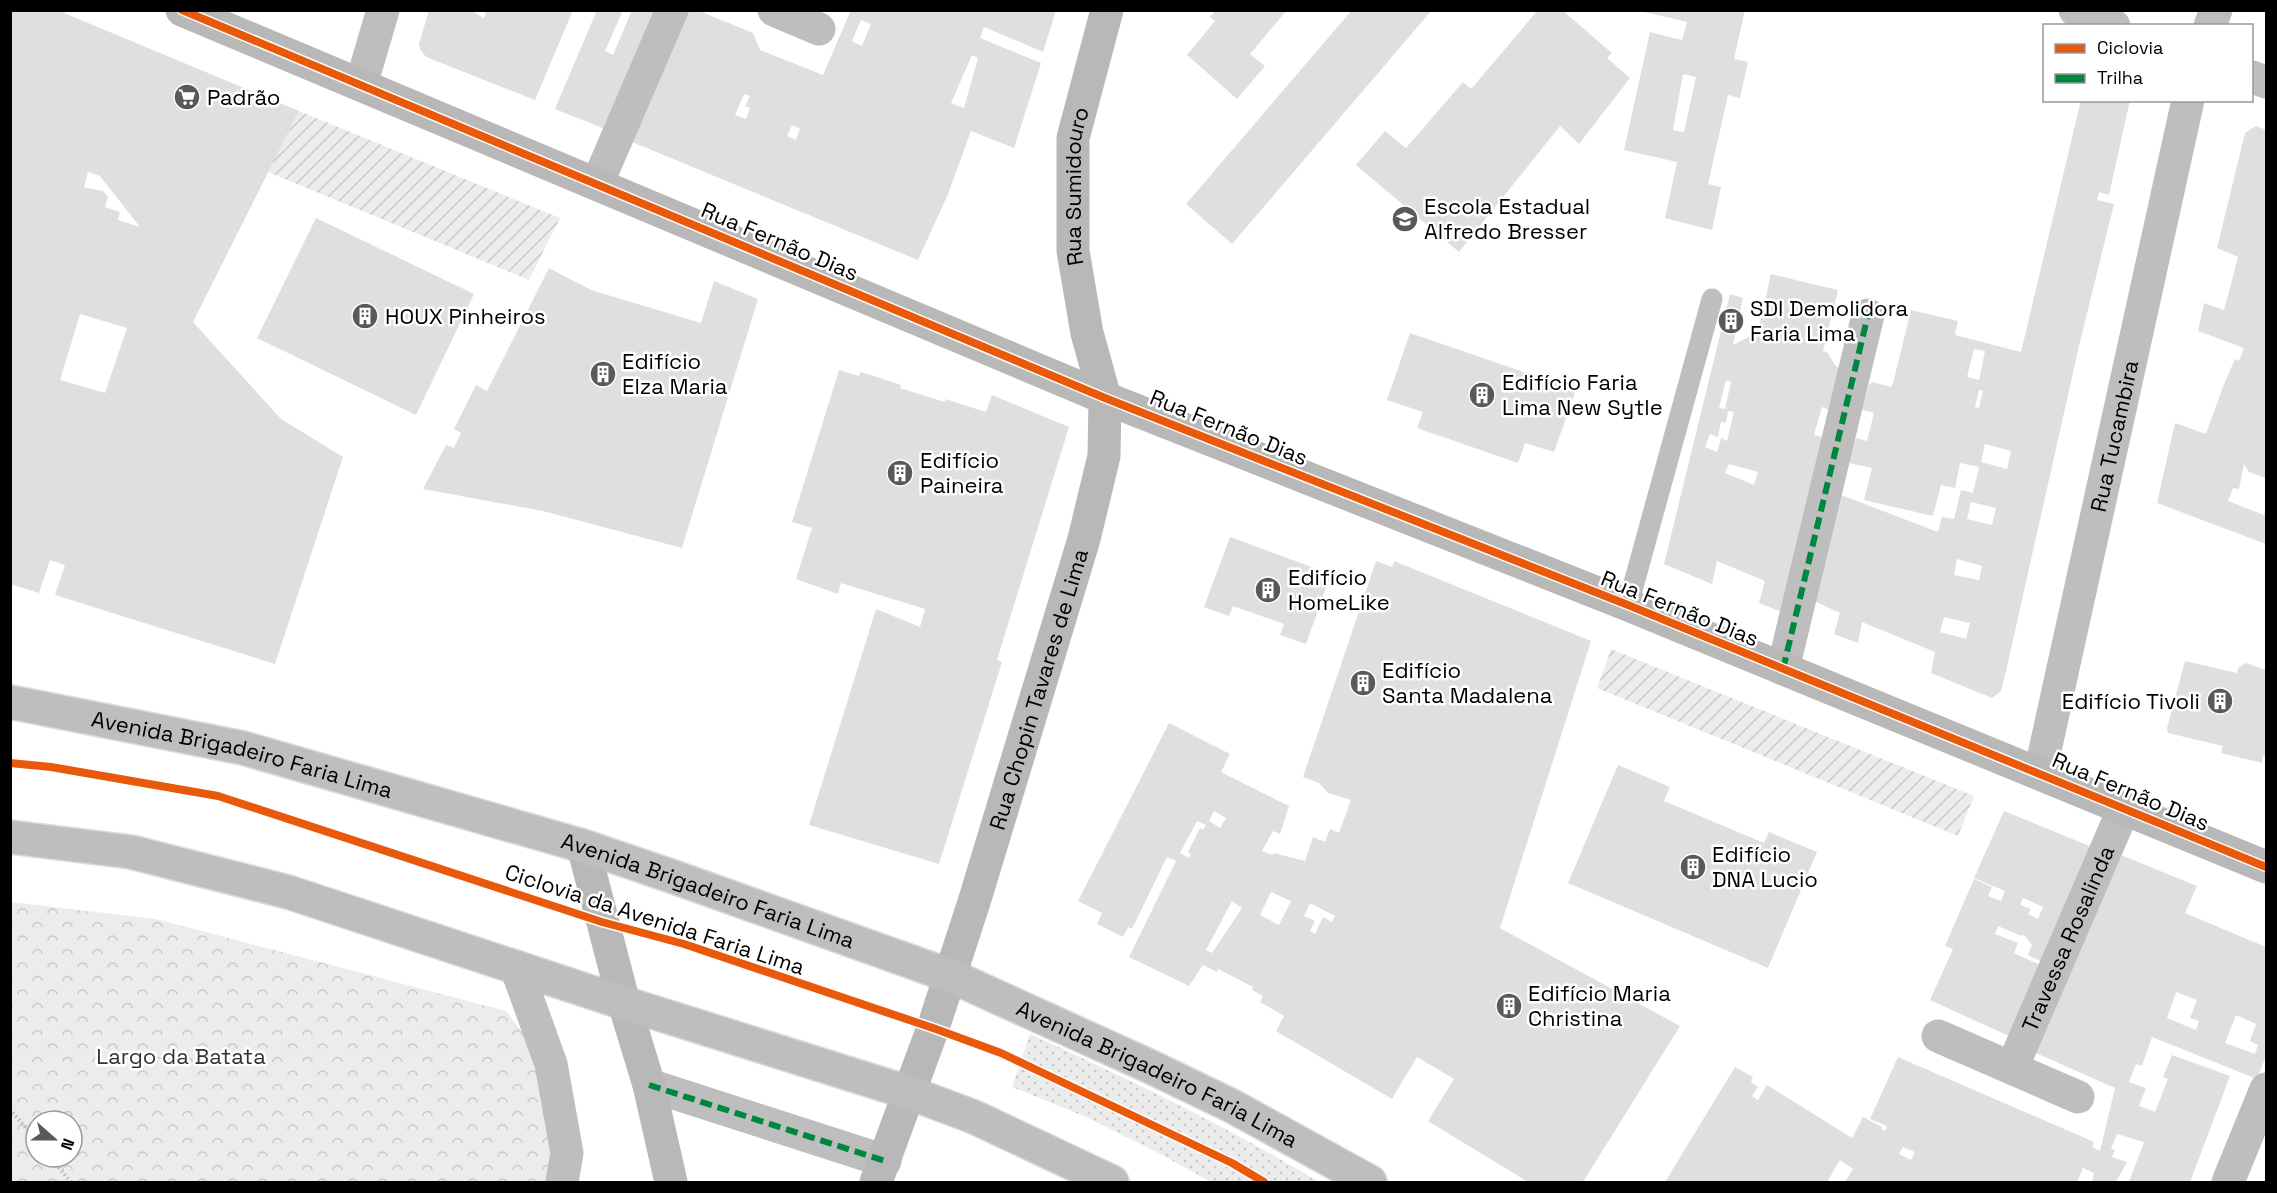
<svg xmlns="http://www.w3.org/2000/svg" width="2277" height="1193" font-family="'Space Grotesk',sans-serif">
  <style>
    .grass { fill: url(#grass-dots) }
    .park { fill: url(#park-crowns); fill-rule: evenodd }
    .garden { fill: url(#garden-furrows) }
    .building { fill: #dfdfdf; fill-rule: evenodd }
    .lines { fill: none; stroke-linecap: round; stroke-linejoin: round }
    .highway-casing { stroke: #dbdbdb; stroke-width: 36 }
    .path { stroke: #b9b9b9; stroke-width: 4; stroke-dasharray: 1.5 3; stroke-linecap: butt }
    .lane { stroke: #bebebe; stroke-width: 21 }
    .street { stroke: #bebebe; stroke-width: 33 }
    .secondary { stroke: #b8b8b8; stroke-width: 33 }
    .highway { stroke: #bebebe; stroke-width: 33 }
    .quiet { stroke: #00873e; stroke-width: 6; stroke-dasharray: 12 6; stroke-linecap: butt }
    .cycleway-casing { stroke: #fff; stroke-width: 11 }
    .cycleway { stroke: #e8590c; stroke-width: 8 }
    .labels { text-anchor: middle; stroke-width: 5; stroke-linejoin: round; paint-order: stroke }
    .poi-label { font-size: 22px; fill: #000; stroke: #fff; text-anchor: start }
    .street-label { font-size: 22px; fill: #000; stroke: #fff }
    .park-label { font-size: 22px; fill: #333; stroke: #fff }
  </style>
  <defs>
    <pattern id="grass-dots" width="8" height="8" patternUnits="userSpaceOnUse" patternTransform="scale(1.5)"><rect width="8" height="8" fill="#ececec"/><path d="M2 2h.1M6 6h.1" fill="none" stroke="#c9c9c9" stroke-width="1.8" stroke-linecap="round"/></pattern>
    <pattern id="park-crowns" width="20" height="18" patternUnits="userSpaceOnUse" patternTransform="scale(1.5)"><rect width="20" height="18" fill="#ececec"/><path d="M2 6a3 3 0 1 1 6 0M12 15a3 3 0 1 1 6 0" fill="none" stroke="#c9c9c9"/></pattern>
    <pattern id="garden-furrows" width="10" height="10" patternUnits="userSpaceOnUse" patternTransform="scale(1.5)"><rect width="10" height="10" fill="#ececec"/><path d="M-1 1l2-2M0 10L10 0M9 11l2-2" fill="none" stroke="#c9c9c9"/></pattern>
  </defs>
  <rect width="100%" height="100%" fill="#fff"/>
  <path class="grass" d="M1030 1034C1129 1079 1226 1126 1319 1182H1211L1153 1150 1086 1117 1012 1087Z"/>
  <path class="park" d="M11 902 156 919 506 1011 532 1045 556 1182H11ZM36 1121H72V1157H36Z"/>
  <g class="garden">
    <polygon points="299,111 560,218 529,280 268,172"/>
    <polygon points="1611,649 1974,796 1958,836 1597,688"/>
  </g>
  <g class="building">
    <path d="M10 10H57L299 111 193 322 281 419 343 457 275 664 55 595 65 565 50 560 39 593 10 584ZM88 172 100 176 140 227 118 220 120 212 105 207 108 197 103 191 84 187ZM80 314 127 328 105 393 60 380Z"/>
    <polygon points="429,10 474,10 473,12 484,18 487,10 573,10 535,100 426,57 420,49 419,44"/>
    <polygon points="597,10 623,10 605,51 613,55 632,10 657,10 605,129 555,109"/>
    <path d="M690 10H697L753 33 760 50 823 75 851 10H1056L1043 52 984 27 980 38 1041 63 1014 148 971 131 948 194 918 260 632 142 686 13ZM861 20 871 24 862 46 852 41ZM972 55 978 58 964 108 951 103ZM744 94 750 96 745 106 750 108 746 119 735 115ZM792 125 800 129 796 140 787 136Z"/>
    <polygon points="1216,10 1287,10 1250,54 1265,66 1237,99 1187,55 1215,21 1210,17"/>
    <polygon points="1352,10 1432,10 1232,244 1186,204"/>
    <polygon points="1538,10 1562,10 1612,53 1607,58 1630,78 1579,144 1560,126 1459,252 1356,165 1385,131 1406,148 1463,82 1471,89"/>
    <path d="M1636 10H1745L1734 59 1748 62 1740 98 1728 95 1708 184 1721 187 1712 230 1665 218 1677 162 1624 150 1650 32 1682 40 1687 22ZM1683 74 1696 77 1684 132 1673 130Z"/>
    <path d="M2081 100H2130L2109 195 2099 192 2097 200 2114 204 2079 346 2007 667 2001 691 1992 698 1931 673 1935 652 1862 622 1858 643 1834 634 1840 613 1814 601 1841 495 1938 532 1942 517 1954 519 1961 490 1973 493 1979 467 1960 463 1955 488 1941 485 1933 516 1864 500 1872 468 1849 463 1856 438 1867 441 1874 413 1862 410 1869 385 1872 382 1891 387 1893 383 1911 310 1958 321 1955 335 2021 352ZM1974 349 1985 351 1979 380 1967 377ZM1979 390 1983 391 1979 408 1975 407ZM1985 444 2011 451 2007 469 1981 462ZM1971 502 1996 508 1992 525 1967 519ZM1957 559 1982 566 1979 580 1954 575ZM1944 617 1970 623 1966 639 1940 632Z"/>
    <polygon points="2256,126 2266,130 2266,478 2249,472 2244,464 2239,489 2233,488 2228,501 2264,515 2266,509 2266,544 2157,503 2175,423 2206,434 2224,384 2235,359 2239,361 2244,348 2198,331 2204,303 2224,310 2231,284 2238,257 2217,248 2245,133"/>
    <polygon points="316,218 474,294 416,415 257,338"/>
    <polygon points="549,268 591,290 701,323 714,281 758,299 682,548 543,511 423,489 446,445 454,448 461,433 454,429 476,385 487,391"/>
    <path d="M1771 274 1838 290 1823 351 1828 353 1835 365 1843 371 1835 412 1822 407 1814 435 1828 438 1784 613 1759 603 1765 581 1717 561 1712 584 1664 564 1730 294 1743 298 1733 345 1758 332ZM1726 380 1731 382 1725 409 1719 408ZM1728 411 1734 412 1727 441 1721 438 1717 452 1705 447 1710 434 1718 437 1721 422 1726 423ZM1729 464 1758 472 1754 485 1725 473Z"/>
    <polygon points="1410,333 1576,390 1554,452 1525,443 1518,463 1417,428 1423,412 1387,400"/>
    <polygon points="839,370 859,376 860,372 874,376 901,385 900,388 945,402 945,399 986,412 992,395 1069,427 997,660 1002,662 939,864 809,825 876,609 920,627 925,609 841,583 838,594 796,579 812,528 792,522"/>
    <polygon points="1230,537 1331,574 1306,644 1280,635 1284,624 1233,606 1229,616 1204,607"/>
    <path d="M1376 561 1392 567 1394 561 1591 641 1500 928 1680 1026 1583 1182H1528L1428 1121 1454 1079 1417 1057 1392 1099 1276 1031 1284 1016 1260 1002 1263 996 1252 990 1253 987 1218 969 1217 972 1203 965 1189 986 1129 957 1176 861 1167 857 1132 929 1128 927 1123 937 1097 924 1102 913 1078 901 1169 723 1230 754 1221 772 1289 806 1280 834 1273 831 1262 851 1272 855 1274 853 1305 861 1313 837 1325 842 1330 829 1339 833 1351 800 1328 793 1319 783 1303 777ZM1214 811 1226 818 1220 828 1209 821ZM1197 821 1206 825 1203 830 1200 828 1188 852 1191 854 1188 858 1180 853ZM1271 892 1291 901 1279 925 1260 915ZM1232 901 1242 908 1212 953 1206 950ZM1310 903 1335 916 1332 922 1323 917 1315 934 1310 931 1315 921 1304 916Z"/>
    <polygon points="2185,661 2237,673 2238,668 2246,663 2266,670 2266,756 2263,755 2262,763 2221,753 2223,746 2168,733 2167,728"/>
    <polygon points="1618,765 1670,787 1664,801 1764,843 1769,832 1817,852 1768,968 1568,883"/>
    <path d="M2004 811 2092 847 2042 962 2028 955 2032 945 2023 934 2022 936 1998 926 1995 934 2018 943 2014 953 2040 965 2009 1036 1930 1000 1953 949 1945 946 1974 879 1992 887 1988 896 2001 901 2005 891 1974 878ZM2023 898 2043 907 2038 919 2028 914 2031 909 2020 905Z"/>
    <path d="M2121 855 2197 886 2185 913 2266 947V1056L2257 1079 2152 1037 2142 1066 2136 1064 2129 1082 2146 1088 2139 1106 2155 1112 2168 1079 2163 1077 2172 1055 2230 1076 2190 1182H2129L2144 1142 2117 1134 2111 1149 2115 1150 2112 1157 2127 1162 2116 1182H2092L2094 1173 2083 1168 2077 1182H1845L1853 1169 1840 1160 1827 1182H1665L1735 1067 1753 1077 1751 1082 1758 1087 1752 1096 1758 1100 1767 1085 1852 1138 1863 1117 1882 1127 1881 1129 1885 1131 1887 1126 1870 1119 1898 1057 2094 1142 2092 1147 2100 1151 2115 1088 2036 1053ZM2176 992 2197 1000 2190 1018 2199 1021 2196 1030 2167 1018ZM2236 1015 2256 1024 2250 1041 2258 1045 2255 1054 2225 1043ZM1903 1147 1915 1152 1911 1160 1899 1154Z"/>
  </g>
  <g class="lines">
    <defs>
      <g id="highway">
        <path id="s4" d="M10 702 243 748 583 846 671 876 951 976 1151 1067 1232 1106 1370 1182"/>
        <polyline points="10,837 131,852 288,892 624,1003 910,1093 974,1117 1112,1182"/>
      </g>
    </defs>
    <use href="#highway" class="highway-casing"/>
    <g class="path">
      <polyline points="10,1109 36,1140"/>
      <polyline points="50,1157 71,1182"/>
    </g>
    <polyline class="lane" points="1628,605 1712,299"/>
    <g class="street">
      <polyline points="774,10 819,29"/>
      <polyline points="2075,10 2114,26"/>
      <polyline points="2210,26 2216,10"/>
      <polyline points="2252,77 2266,82"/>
      <polyline points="361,85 383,10"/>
      <polyline points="597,184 672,10"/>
      <polyline points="1783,669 1868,315"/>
      <path id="s1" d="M2040 773 2188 100"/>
      <polyline points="516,967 551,1064 567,1153 562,1182"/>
      <polyline points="1938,1036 2078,1097"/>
      <path id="s2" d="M2012 1068 2124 808"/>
      <polyline points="649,1085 885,1161"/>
      <polyline points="2228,1182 2266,1089"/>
    </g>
    <g class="secondary">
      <polyline points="182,10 1105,398 1628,605 2266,867"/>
      <polyline points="583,846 624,1003 649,1085 671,1182"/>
      <path id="s3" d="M876 1182 933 1028 975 899 1084 539 1104 456 1105 398 1087 333 1073 251V138L1107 10"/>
    </g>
    <use href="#highway" class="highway"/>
    <g class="quiet">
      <polyline points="1783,669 1868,315"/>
      <polyline points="649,1085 885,1161"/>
    </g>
    <defs>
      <g id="cycleway">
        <polyline points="182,10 1105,398 1628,605 2266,867"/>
        <polyline points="10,763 51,767 218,796 602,922 684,944 933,1028 1001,1053 1232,1163 1264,1182"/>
      </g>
    </defs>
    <use href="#cycleway" class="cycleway-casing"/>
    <use href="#cycleway" class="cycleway"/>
  </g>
  <defs>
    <symbol id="supermarket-disc" viewBox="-11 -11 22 22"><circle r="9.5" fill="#595959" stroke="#fff"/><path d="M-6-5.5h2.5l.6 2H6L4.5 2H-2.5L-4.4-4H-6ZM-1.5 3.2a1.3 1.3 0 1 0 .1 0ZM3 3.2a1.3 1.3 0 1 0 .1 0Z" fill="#fff"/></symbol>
    <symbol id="school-disc" viewBox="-11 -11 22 22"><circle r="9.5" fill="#595959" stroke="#fff"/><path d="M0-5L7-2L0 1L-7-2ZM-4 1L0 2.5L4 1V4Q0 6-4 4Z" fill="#fff"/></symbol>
    <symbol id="building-disc" viewBox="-11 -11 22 22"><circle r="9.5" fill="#595959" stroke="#fff"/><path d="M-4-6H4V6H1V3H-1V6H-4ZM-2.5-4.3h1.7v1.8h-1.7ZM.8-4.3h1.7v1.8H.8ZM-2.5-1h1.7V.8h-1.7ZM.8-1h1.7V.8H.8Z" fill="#fff"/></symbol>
  </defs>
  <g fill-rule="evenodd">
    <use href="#supermarket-disc" x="172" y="82" width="30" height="30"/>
    <use href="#school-disc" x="1390" y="204" width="30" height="30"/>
    <use href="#building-disc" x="350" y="301" width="30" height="30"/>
    <use href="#building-disc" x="1716" y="306" width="30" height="30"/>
    <use href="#building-disc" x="588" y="359" width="30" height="30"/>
    <use href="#building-disc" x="1467" y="380" width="30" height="30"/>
    <use href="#building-disc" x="885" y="458" width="30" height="30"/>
    <use href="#building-disc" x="1253" y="575" width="30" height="30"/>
    <use href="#building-disc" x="1348" y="668" width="30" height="30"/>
    <use href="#building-disc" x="2205" y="686" width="30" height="30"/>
    <use href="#building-disc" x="1678" y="852" width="30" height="30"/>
    <use href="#building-disc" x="1494" y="991" width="30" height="30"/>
  </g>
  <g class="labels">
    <g class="poi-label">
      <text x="207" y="105">Padrão</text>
      <text x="1424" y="214">Escola Estadual<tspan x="1424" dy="25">Alfredo Bresser</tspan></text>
      <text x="1750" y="316">SDI Demolidora<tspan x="1750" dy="25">Faria Lima</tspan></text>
      <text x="385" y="324">HOUX Pinheiros</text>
      <text x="622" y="369">Edifício<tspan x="622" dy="25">Elza Maria</tspan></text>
      <text x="1502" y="390">Edifício Faria<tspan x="1502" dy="25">Lima New Sytle</tspan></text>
      <text x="920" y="468">Edifício<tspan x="920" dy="25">Paineira</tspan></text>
      <text x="1288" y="585">Edifício<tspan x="1288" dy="25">HomeLike</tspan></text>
      <text x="1382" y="678">Edifício<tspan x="1382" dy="25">Santa Madalena</tspan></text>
      <text x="2200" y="709" text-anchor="end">Edifício Tivoli</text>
      <text x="1712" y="862">Edifício<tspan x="1712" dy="25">DNA Lucio</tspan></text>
      <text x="1528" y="1001">Edifício Maria<tspan x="1528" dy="25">Christina</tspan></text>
    </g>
    <g class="street-label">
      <text dy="8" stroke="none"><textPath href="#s3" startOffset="1035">Rua Sumidouro</textPath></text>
      <text transform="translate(780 241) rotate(23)" y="8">Rua Fernão Dias</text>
      <text transform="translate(1229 427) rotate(22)" y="8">Rua Fernão Dias</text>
      <text dy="8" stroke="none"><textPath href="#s1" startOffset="345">Rua Tucambira</textPath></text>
      <text transform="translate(1680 608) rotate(22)" y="8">Rua Fernão Dias</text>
      <text dy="8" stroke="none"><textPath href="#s3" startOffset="519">Rua Chopin Tavares de Lima</textPath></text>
      <text dy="8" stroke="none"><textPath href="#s4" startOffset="238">Avenida Brigadeiro Faria Lima</textPath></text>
      <text transform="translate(2131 791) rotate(23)" y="8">Rua Fernão Dias</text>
      <text dy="8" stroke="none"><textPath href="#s4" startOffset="724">Avenida Brigadeiro Faria Lima</textPath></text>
      <text transform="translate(655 919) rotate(18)" y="8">Ciclovia da Avenida Faria Lima</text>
      <text dy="8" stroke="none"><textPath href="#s2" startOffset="141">Travessa Rosalinda</textPath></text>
      <text dy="8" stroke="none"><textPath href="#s4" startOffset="1210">Avenida Brigadeiro Faria Lima</textPath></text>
    </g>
    <g class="park-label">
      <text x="181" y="1064">Largo da Batata</text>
    </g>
  </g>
  <rect width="2277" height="1193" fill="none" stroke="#000000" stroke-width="24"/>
  <rect x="2043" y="24" width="210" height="78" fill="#ffffff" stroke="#999999" stroke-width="1.5"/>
  <rect x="2055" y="44" width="30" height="9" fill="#e8590c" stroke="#999999" stroke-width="1.5"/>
  <text x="2097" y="54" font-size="18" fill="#000000">Ciclovia</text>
  <rect x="2055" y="74" width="30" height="9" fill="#00873e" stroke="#999999" stroke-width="1.5"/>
  <text x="2097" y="84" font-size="18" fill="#000000">Trilha</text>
  <g transform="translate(54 1139) rotate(111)"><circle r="28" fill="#ffffff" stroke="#999999" stroke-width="1.5"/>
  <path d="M0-4.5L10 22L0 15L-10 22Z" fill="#595959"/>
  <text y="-9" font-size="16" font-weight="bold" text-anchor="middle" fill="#000000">N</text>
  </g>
</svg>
